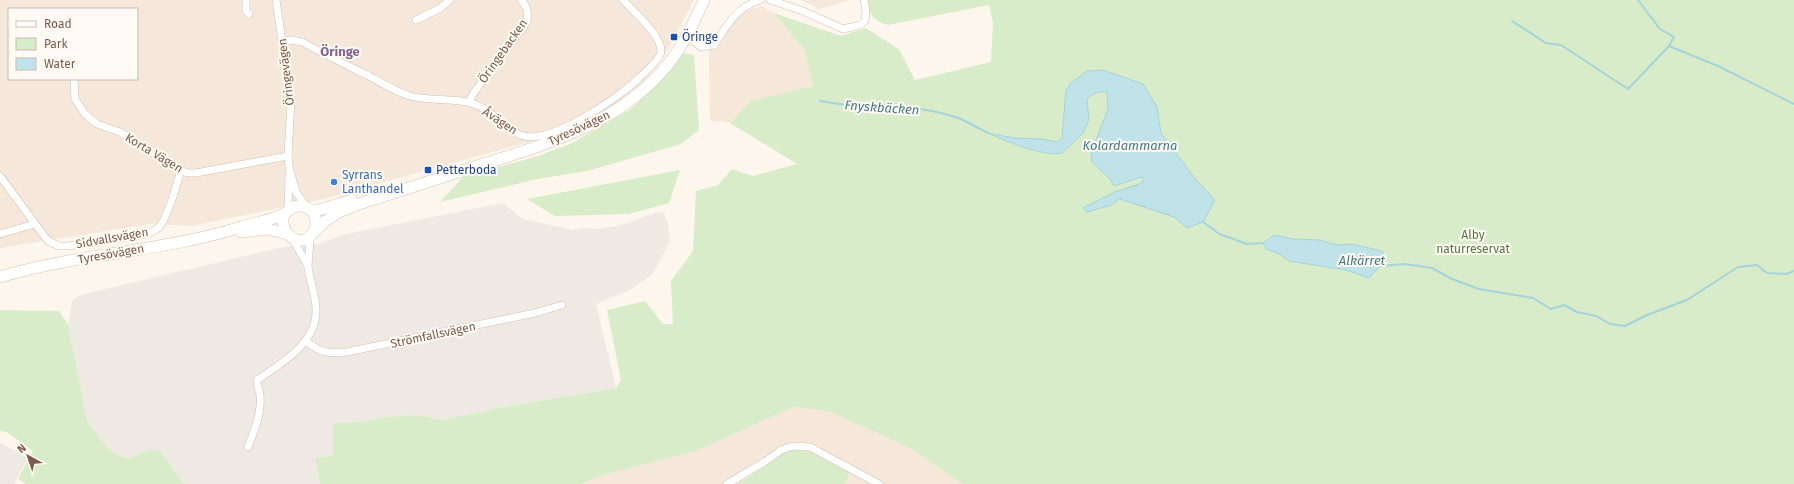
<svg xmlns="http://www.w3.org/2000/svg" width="1794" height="484" font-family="'Fira Sans',sans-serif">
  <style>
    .residential { fill: #f5e8da; fill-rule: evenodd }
    .industrial { fill: #efe9e4 }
    .green { fill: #d8ecc9 }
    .water { fill: #bfe3e8; stroke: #a5d3da }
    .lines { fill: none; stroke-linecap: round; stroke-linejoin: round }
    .stream { stroke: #a5d3da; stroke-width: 2 }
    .minor-casing { stroke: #d1beb0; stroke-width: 8 }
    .secondary-casing { stroke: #d6c0b0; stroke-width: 12 }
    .minor { stroke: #fff; stroke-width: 7 }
    .secondary { stroke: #fff; stroke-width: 11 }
    .transit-dot { fill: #1a4fb4; stroke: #fffaf3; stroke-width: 1.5 }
    .shop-dot { fill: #3f7fe0; stroke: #fffaf3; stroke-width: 1.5 }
    .labels { text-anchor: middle; stroke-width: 4; stroke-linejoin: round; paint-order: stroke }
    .transit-label { font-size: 12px; fill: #164399; stroke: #fffaf3; text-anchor: start }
    .street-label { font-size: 12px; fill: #7a5c4d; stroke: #fffaf3 }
    .shop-label { font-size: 12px; fill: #366cbe; stroke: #fffaf3; text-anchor: start }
    .park-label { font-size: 12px; fill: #537a41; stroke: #fffaf3 }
    .neighbourhood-label { font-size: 13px; font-weight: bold; fill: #846695; stroke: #fffaf3 }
    .water-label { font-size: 13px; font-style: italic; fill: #437c86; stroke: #fffaf3 }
  </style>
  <rect width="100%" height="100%" fill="#fdf6ec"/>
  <g class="residential">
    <path d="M0 0H694L669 48 647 78 619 102 572 130 323 199 192 226 150 224 0 248ZM9 9H137V79H9Z"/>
    <polygon points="801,0 851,0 819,9"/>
    <polygon points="761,6 774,13 805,51 813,86 751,101 730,123 720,121 710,121 709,51 744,12"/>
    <polygon points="794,407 828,411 910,448 963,484 845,484 850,473 783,454 738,484 581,484 597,477 698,450"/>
  </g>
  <g class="industrial">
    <polygon points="503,203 523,219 573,230 584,228 596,229 618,226 657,212 664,213 668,223 670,241 653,274 628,291 596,304 616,388 515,405 442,420 417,415 384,417 362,422 334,423 333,456 315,458 320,484 184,484 159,450 150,450 128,459 110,451 87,421 68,325 72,301 80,295 283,247 319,244 341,235"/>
    <polygon points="0,443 28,458 14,484 0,484"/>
  </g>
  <g class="green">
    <path d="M866 0H1794V484H963L910 448 828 411 794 407 698 450 597 477 581 484H320L315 458 333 456V423L362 422 384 417 418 415 442 420 515 405 616 388 621 380 607 310 645 301 663 324H673L671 281 693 251 696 191 718 185 732 169 753 176 797 164 730 123 751 101 813 86 805 51 774 13 841 36 866 28 899 49 915 80 991 62 993 23 989 5 888 25C872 20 871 16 866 0Z"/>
    <polygon points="682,53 694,55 699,130 681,144 587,171 537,179 440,202 464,176 535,157 570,144 631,109 664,77"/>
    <polygon points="680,170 669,203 629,214 555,216 527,199"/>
    <polygon points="0,310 59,311 68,325 87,421 110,451 128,459 150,450 159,450 184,484 26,484 18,479 33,451 7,432 0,431"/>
    <polygon points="794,450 808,451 850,472 845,484 738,484 783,454"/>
  </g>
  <g class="water">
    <path d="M1103 70 1143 84 1157 107 1161 133 1196 180 1215 200 1203 222 1187 228 1174 217 1120 199 1111 205 1087 212 1083 208 1115 192 1142 183 1143 179 1141 177 1117 185H1113L1111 180 1092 162 1091 153 1108 109 1107 92C1098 91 1093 93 1087 99L1089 120 1083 133 1062 153C1044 157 1005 141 988 133L1014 138 1042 139 1057 142 1062 138 1066 90 1071 83 1087 71Z"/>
    <polygon points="1274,235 1293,239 1319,240 1337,245 1352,244 1382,251 1386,260 1369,278 1346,270 1289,261 1280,254 1266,249 1263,243"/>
  </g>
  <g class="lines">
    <g class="stream">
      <polyline points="1638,0 1660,29 1674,37 1669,46 1718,66 1794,104"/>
      <polyline points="1512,21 1546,43 1561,45 1628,89 1669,46"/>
      <polyline points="820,101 859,107 899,105 937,112 959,118 988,133"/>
      <polyline points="1203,222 1221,235 1228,237 1247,244 1263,243"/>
      <polyline points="1379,266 1405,264 1432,268 1452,279 1479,289 1533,298 1551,309 1564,305 1577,312 1596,316 1610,324 1625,326 1647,315 1687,300 1738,267 1757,265 1767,273 1786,274 1794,271"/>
    </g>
    <defs>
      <g id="minor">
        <polyline points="246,0 246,11 249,14"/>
        <polyline points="276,0 291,101 288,156 289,167 296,192 307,208"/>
        <polyline points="770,0 803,11 843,29 860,25 865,21 866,11 864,0"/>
        <polyline points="416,20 439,9 450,0"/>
        <path d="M687 36 701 47 714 45C728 25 735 8 760 0"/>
        <path d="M283 42 291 40 302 42C324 54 347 65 369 76 382 83 396 92 410 96 428 101 448 98 467 102 487 106 501 124 518 134 546 149 620 97 640 77 646 71 656 63 660 55 667 40 633 11 623 0"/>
        <polyline points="74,79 75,99 85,114 97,124 120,132 181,171 189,173 196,173 288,156"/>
        <path d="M469 102 473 94 527 22C528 13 528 6 521 0"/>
        <path d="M0 176 48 241 59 246H68L147 234C151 232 156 231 160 226 169 215 176 185 181 171"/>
        <polyline points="288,210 289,174"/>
        <polyline points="0,234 35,224"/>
        <polyline points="292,238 308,266"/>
        <path d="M306 341C320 353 330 354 347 352L535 313 562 305"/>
        <path d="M248 447C254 432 262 412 260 395 259 390 257 385 257 380 282 363 317 343 316 310 316 296 310 282 308 267 308 259 310 246 310 237"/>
        <polyline points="727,484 766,461 781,450 793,446 810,447 879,484"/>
      </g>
      <g id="secondary">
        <polyline points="312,210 319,210 352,200"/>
        <path d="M284 214C281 225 285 235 296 240H306L324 222 337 213 359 204C396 192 434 180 471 168 543 145 620 125 669 63 684 44 694 22 704 0"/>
        <polyline points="241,232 267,229 288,234"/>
        <path d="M0 277C79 253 162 252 241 227 254 223 269 221 282 215 289 212 292 205 300 206 314 207 318 219 315 230"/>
      </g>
    </defs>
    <use href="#minor" class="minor-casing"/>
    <use href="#secondary" class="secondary-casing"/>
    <use href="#minor" class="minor"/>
    <use href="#secondary" class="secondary"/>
  </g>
  <g class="transit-dot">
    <rect x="670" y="33" width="8" height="8" rx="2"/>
    <rect x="424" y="166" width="8" height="8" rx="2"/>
  </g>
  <circle class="shop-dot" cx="334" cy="182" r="4"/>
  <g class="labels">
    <g class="transit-label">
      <text x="682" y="41">Öringe</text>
      <text x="436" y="174">Petterboda</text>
    </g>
    <g class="street-label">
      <text transform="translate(503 51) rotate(-55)" y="4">Öringebacken</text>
      <text transform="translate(286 72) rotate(-97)" y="4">Öringevägen</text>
      <text transform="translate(500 121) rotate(33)" y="4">Åvägen</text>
      <text transform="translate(579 128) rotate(-25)" y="4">Tyresövägen</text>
      <text transform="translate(154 153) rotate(31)" y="4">Korta Vägen</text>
      <text transform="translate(112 238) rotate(-10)" y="4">Sidvallsvägen</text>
      <text transform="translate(111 254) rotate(-10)" y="4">Tyresövägen</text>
      <text transform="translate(433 335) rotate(-12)" y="4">Strömfallsvägen</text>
    </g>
    <g class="shop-label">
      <text x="342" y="179">Syrrans<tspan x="342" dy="14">Lanthandel</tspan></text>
    </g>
    <g class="park-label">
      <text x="1473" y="239">Alby<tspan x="1473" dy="14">naturreservat</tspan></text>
    </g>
    <g class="neighbourhood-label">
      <text x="340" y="56">Öringe</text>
    </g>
    <g class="water-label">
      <text transform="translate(882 107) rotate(4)" y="5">Fnyskbäcken</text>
      <text x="1130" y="150">Kolardammarna</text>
      <text x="1362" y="265">Alkärret</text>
    </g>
  </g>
  <rect x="8" y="8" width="130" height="72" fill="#fffaf3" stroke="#cabbb1"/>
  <rect x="16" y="21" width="20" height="6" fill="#ffffff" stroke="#cabbb1"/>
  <text x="44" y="28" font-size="12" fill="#7a5c4d">Road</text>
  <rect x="16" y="38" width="20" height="12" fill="#d8ecc9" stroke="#cabbb1"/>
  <text x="44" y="48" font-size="12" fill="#7a5c4d">Park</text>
  <rect x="16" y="58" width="20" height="12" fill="#bfe3e8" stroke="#cabbb1"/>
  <text x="44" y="68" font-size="12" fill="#7a5c4d">Water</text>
  <g transform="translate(28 456) rotate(320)" stroke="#fffaf3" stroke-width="3" paint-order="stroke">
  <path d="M0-3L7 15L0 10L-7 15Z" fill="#7a5c4d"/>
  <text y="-6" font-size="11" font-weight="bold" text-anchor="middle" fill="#7a5c4d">N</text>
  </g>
</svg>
